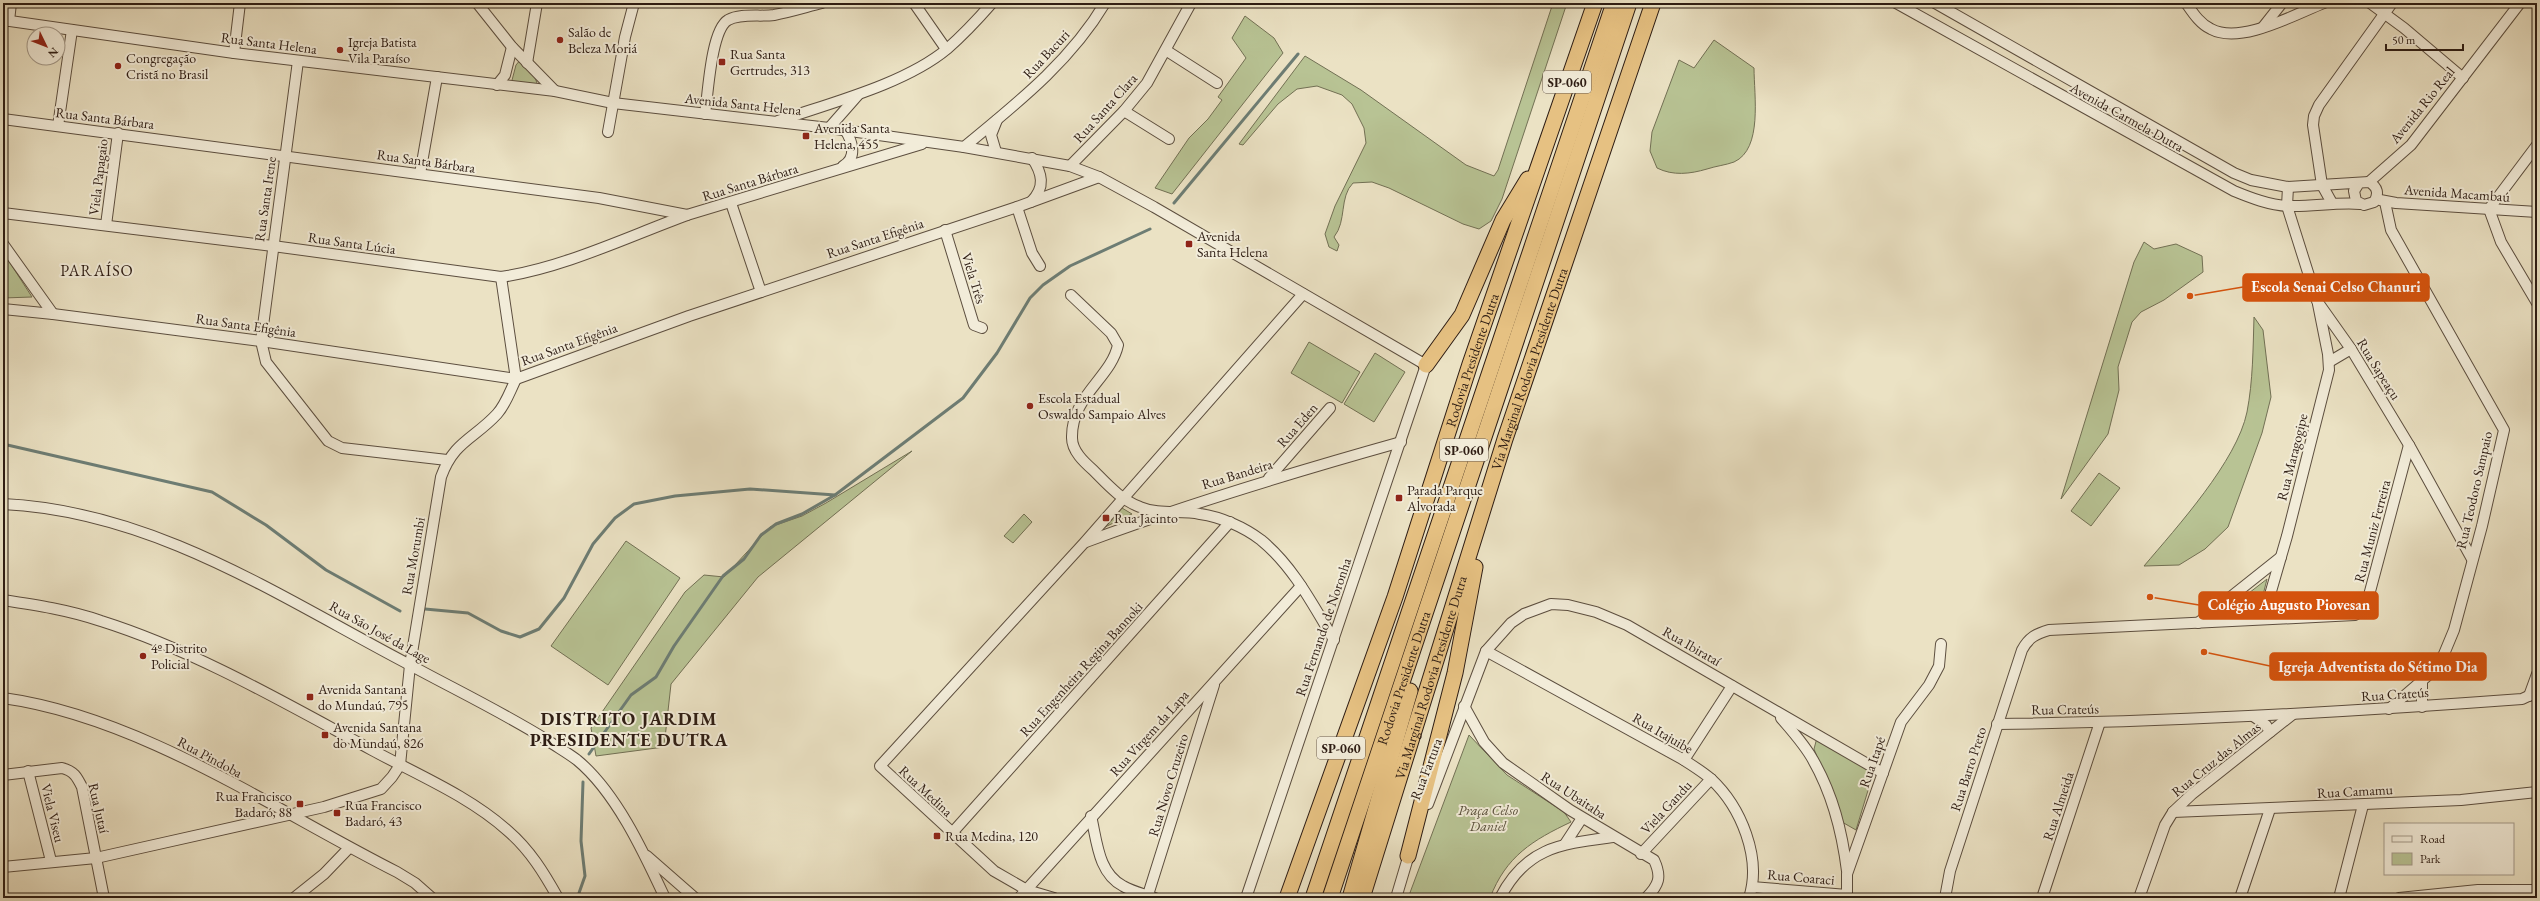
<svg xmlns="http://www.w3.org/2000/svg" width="2540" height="901" font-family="'EB Garamond',serif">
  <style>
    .green { fill: #b8c394; stroke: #727054 }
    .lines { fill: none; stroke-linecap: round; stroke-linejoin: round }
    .stream { stroke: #6d7d74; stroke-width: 3 }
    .minor-casing { stroke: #5c4e3f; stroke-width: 12 }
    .highway-casing { stroke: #2d1c13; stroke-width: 17 }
    .minor { stroke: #f2ecd9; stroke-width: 10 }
    .highway { stroke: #e6c182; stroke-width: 15 }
    .poi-dot { fill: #8f2418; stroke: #f2ecd9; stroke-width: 1.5 }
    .labels { text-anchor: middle; stroke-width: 4; stroke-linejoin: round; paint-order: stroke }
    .shield { fill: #f2ecd9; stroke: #685a4e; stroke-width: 1 }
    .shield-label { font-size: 13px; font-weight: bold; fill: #2d1c13 }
    .poi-label { font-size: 14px; fill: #2d1c13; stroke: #f2ecd9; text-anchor: start }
    .street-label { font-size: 14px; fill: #2d1c13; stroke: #f2ecd9 }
    .park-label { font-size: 14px; font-style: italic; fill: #574e3a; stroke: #f2ecd9 }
    .quarter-label { font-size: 16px; letter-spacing: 1px; fill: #2d1c13; stroke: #f2ecd9 }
    .district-label { font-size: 18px; font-weight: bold; letter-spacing: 1px; fill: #2d1c13; stroke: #f2ecd9 }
    .leader { fill: none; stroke: #d5530d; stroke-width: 1.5 }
    .callout-dot { fill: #d5530d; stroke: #f2ecd9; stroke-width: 1.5 }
    .callout { fill: #d5530d; stroke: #d5530d; stroke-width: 1.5 }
    .callout-label { font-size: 15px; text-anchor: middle; font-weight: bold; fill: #fff }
  </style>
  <rect width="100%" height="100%" fill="#ebe2c4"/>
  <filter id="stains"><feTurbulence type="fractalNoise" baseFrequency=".005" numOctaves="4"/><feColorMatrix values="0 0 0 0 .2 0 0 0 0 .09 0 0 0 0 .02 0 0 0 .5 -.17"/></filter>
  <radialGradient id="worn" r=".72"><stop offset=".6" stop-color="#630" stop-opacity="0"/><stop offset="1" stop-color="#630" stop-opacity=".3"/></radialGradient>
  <g class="green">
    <path d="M1553 3H1567L1502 199 1491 221 1479 229 1463 224 1389 188 1372 182 1353 183C1339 197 1347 221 1334 237L1339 245 1337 251 1329 247 1325 234 1335 206 1366 143 1364 128 1352 104 1342 95 1317 86 1297 89 1278 104 1243 145 1239 144 1305 56 1361 90 1466 165 1494 176 1498 170Z"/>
    <polygon points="1245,16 1274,38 1283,53 1172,194 1155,188 1189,138 1208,119 1222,100 1218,97 1246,58 1232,38"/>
    <path d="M1714 40 1754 68C1754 95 1763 149 1734 162 1726 165 1716 166 1707 169 1690 174 1673 176 1657 168L1650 151 1652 132 1679 60 1694 68Z"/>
    <polygon points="521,59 533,72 538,86 511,84 516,65"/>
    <polygon points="2144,242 2154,249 2176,244 2202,256 2203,272 2164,300 2141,312 2132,322 2118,367 2119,390 2108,434 2061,499 2134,262"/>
    <polygon points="3,252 32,297 3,298"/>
    <path d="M2254 317 2263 330 2271 397 2262 433 2228 527 2205 549 2179 565 2144 566C2177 527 2237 461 2247 412 2253 381 2253 349 2254 317Z"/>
    <polygon points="1309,342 1360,372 1342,403 1291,373"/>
    <polygon points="1375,353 1405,372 1374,422 1344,404"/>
    <polygon points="912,451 758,577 671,684 664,747 596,756 591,728 685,592 704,575 724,577 770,527 802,516 826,503"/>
    <polygon points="2099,473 2120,488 2091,526 2071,511"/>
    <polygon points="1122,508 1132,514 1105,527"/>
    <polygon points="1024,514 1032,522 1013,543 1004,536"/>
    <polygon points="626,541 680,578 608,685 551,646"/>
    <polygon points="2267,579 2259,611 2218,617"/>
    <polygon points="1819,730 1876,764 1856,830 1842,822 1814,749"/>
    <path d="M1469 735 1507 775 1564 812 1571 822C1533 840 1506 856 1490 898H1408Z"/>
  </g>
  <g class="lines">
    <g class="stream">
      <polyline points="1174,203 1298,54"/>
      <polyline points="3,444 212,492 266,525 326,570 400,611"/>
      <polyline points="425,609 468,613 501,631 520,637 539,629 564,598 593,544 615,518 634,504 675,496 750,489 835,495 963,398 997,353 1030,298 1043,285 1070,266 1150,229"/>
      <polyline points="589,754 631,695 656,677 674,646 723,576 744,559 761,535 776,524 802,514 835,495"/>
      <polyline points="579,893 585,876 581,841 583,782"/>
    </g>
    <defs>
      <g id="minor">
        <polyline points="477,3 512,47 555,91"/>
        <polyline points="914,3 946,49"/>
        <path d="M1896 3 2234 191C2251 198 2269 205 2288 206 2312 207 2336 202 2360 204"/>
        <path d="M1935 3 2234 173 2251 180 2288 187 2369 182C2378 187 2379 194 2374 202L2364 205 2356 201 2354 191 2359 183"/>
        <path d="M2186 3C2193 13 2200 24 2211 29 2241 45 2295 14 2324 3"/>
        <polyline points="2370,3 2404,28 2463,78"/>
        <polyline points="3,20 234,53 555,91 613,103 829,128 964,147 1070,166 1099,177 1154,207 1426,365 1246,898"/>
        <polyline points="9,21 11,3"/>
        <polyline points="2263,27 2282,3"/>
        <polyline points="1167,51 1217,83"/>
        <polyline points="234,53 240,3"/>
        <polyline points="298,61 261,341 266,362 328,441 342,448 447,460"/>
        <polyline points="527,63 537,3"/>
        <polyline points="497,85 505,75 512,47"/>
        <polyline points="1124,111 1169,139"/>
        <path d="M705 114C708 94 711 30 728 20 741 13 760 17 774 15 790 12 806 7 822 3"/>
        <polyline points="3,119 599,198 687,215 922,144"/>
        <path d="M778 121C830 103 905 84 947 49 963 35 978 19 992 3"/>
        <polyline points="58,126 72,30"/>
        <polyline points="829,128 858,95"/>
        <polyline points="608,132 625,37 634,3"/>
        <polyline points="2537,145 2489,209 2501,242 2537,303"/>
        <path d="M964 147C1016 104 1070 62 1105 3"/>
        <polyline points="996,152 991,135 997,120"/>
        <path d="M843 166C857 158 853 142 845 130"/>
        <polyline points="1070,166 1124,111 1147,83 1191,3"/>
        <polyline points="420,174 437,77"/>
        <polyline points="2369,182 2411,145 2520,3"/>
        <polyline points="2288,187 2287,206 2317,301 2351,349 2409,445 2472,559"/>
        <polyline points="2380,200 2396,203 2537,212"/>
        <path d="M1031 202C1046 187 1042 173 1032 158"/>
        <polyline points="2385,202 2391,230 2504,430 2482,526 2454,630 2444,654 2432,672 2389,709"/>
        <polyline points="731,203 761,292"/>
        <polyline points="2332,203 2322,185 2313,125 2314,116 2319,105 2392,3"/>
        <polyline points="1017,207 1032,253 1040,266"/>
        <path d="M3 213 273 246 501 277C563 268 627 237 687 215"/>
        <polyline points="106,225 118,133"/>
        <polyline points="945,230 974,325 982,328"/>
        <polyline points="3,244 53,314"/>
        <polyline points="501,277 516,379"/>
        <path d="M1071 295 1111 333 1118 345C1111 378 1071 396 1072 438 1072 451 1084 462 1093 470 1107 484 1121 500 1140 507 1159 515 1180 510 1200 514 1221 517 1244 527 1261 540 1293 566 1313 605 1334 640"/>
        <polyline points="3,309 53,314 261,341 516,379 689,316 1017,207 1099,177"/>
        <polyline points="2329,362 2351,349"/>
        <polyline points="1269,478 1330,408"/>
        <path d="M3 504C154 511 280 597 410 665 456 690 502 712 547 740 557 747 568 753 577 760 616 792 644 853 665 898"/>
        <path d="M1086 542C1190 503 1294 472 1401 442"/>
        <path d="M3 600C36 605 69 610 101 621 196 651 285 703 372 750 418 775 469 796 508 831 530 850 544 873 558 898"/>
        <polyline points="2263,619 2287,536 2329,370 2328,354 2318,304"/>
        <polyline points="2198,623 2281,557"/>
        <path d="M1486 651 1684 760C1693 766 1703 772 1711 779 1741 807 1762 858 1749 898"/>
        <polyline points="2529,696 2537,674"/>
        <path d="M3 698C141 717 274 810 397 872L415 883 432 898"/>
        <path d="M1464 706 1484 742 1503 763 1570 810 1654 860C1662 877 1659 885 1646 898"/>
        <polyline points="2422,707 2422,683"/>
        <polyline points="2253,716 2266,725 2270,732"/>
        <path d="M1781 718C1792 731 1805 745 1813 760 1833 795 1842 831 1847 871"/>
        <path d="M1997 724C2172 722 2347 712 2522 699L2537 692"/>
        <polyline points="1684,760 1732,686"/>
        <polyline points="28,771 51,861"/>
        <path d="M3 775 62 768C74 771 77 777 82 787L104 898"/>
        <polyline points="1428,804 1486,651 1511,623 1524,614 1551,604 1568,605 1596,612 1627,625 1883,773"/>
        <polyline points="2173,812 2461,800 2537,792"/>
        <path d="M1091 816C1097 841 1098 873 1123 886 1133 892 1145 894 1155 898"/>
        <polyline points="952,833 1230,522"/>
        <polyline points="1565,844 1582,818"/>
        <polyline points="1641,854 1711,779"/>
        <polyline points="647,856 695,898"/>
        <path d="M3 867 96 858 324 807 381 789 392 777 400 765 410 665 441 477C454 441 474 439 497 414 506 404 510 391 516 379"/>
        <polyline points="1752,887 1847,895"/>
        <polyline points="294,898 324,874 349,848"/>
        <polyline points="1019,898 1301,586"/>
        <polyline points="1054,898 1027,890 994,871 880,766 1084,543 1303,294"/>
        <polyline points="1147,898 1214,685"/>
        <polyline points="1396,898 1410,851"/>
        <path d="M1500 898C1526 847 1561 844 1613 837"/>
        <polyline points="1847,898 1847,874 1901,722 1929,685 1939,666 1941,644"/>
        <path d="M1945 898 1950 871 2022 650C2029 637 2036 634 2049 630L2355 615 2363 610 2368 599 2409 445"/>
        <polyline points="2042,898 2100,722"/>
        <polyline points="2139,898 2165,825 2173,812 2192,794 2293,714"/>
        <polyline points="2240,898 2270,809"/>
        <polyline points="2339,898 2363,805"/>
        <polyline points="2399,898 2478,890 2537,890"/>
      </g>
      <g id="highway">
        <polyline points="1426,365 1462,315 1503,220 1528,179"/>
        <polyline points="1408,856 1455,673 1475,567"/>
        <path id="s1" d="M1287 898 1395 597 1470 364 1595 3"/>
        <polyline points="1313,898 1614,3"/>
        <path id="s2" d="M1330 898 1629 3"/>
        <polyline points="1350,898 1410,691"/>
        <path id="s3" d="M1362 898 1505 439 1653 3"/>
      </g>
    </defs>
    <use href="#minor" class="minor-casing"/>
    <use href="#highway" class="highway-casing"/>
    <use href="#minor" class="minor"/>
    <use href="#highway" class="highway"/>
  </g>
  <g class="poi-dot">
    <circle cx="560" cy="40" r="4"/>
    <circle cx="340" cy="50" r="4"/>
    <rect x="718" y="58" width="8" height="8" rx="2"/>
    <circle cx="118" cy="66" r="4"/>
    <rect x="802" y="132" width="8" height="8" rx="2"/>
    <rect x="1185" y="240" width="8" height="8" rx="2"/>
    <circle cx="1030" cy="406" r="4"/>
    <rect x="1395" y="494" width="8" height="8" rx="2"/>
    <rect x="1102" y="514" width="8" height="8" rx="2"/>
    <circle cx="143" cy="656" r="4"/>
    <rect x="306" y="693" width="8" height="8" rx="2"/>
    <rect x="321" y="731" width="8" height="8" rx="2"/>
    <rect x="296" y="800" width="8" height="8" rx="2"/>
    <rect x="333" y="809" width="8" height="8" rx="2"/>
    <rect x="933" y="832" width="8" height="8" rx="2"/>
  </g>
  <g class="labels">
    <g class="shield">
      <rect x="1543" y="71" width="48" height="22" rx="3"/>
      <rect x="1440" y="439" width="48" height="22" rx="3"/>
      <rect x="1317" y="737" width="48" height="22" rx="3"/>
    </g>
    <g class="shield-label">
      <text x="1567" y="87">SP-060</text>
      <text x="1464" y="455">SP-060</text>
      <text x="1341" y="753">SP-060</text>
    </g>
    <g class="poi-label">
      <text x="568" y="37">Salão de<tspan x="568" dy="16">Beleza Moriá</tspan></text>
      <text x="348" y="47">Igreja Batista<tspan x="348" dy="16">Vila Paraíso</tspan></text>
      <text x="730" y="59">Rua Santa<tspan x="730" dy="16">Gertrudes, 313</tspan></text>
      <text x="126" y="63">Congregação<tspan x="126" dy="16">Cristã no Brasil</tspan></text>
      <text x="814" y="133">Avenida Santa<tspan x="814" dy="16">Helena, 455</tspan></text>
      <text x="1197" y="241">Avenida<tspan x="1197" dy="16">Santa Helena</tspan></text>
      <text x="1038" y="403">Escola Estadual<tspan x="1038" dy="16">Oswaldo Sampaio Alves</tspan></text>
      <text x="1407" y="495">Parada Parque<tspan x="1407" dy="16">Alvorada</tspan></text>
      <text x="1114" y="523">Rua Jacinto</text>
      <text x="151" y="653">4º Distrito<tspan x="151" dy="16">Policial</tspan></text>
      <text x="318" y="694">Avenida Santana<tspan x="318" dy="16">do Mundaú, 795</tspan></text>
      <text x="333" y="732">Avenida Santana<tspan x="333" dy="16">do Mundaú, 826</tspan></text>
      <text x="292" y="801" text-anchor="end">Rua Francisco<tspan x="292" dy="16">Badaró, 88</tspan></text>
      <text x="345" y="810">Rua Francisco<tspan x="345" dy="16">Badaró, 43</tspan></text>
      <text x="945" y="841">Rua Medina, 120</text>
    </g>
    <g class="street-label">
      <text transform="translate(269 43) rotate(7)" y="5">Rua Santa Helena</text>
      <text transform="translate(1046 54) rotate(-47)" y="5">Rua Bacuri</text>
      <text transform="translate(743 104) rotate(6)" y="5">Avenida Santa Helena</text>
      <text transform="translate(2422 105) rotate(-51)" y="5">Avenida Rio Real</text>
      <text transform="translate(1105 108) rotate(-48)" y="5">Rua Santa Clara</text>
      <text transform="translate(2127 117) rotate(29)" y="5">Avenida Carmela Dutra</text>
      <text transform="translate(105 118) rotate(7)" y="5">Rua Santa Bárbara</text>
      <text transform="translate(426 161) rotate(8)" y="5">Rua Santa Bárbara</text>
      <text transform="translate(98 177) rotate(-83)" y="5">Viela Papagaio</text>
      <text transform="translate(750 182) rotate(-17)" y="5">Rua Santa Bárbara</text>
      <text transform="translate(2457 193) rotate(4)" y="5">Avenida Macambaú</text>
      <text transform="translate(265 199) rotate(-82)" y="5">Rua Santa Irene</text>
      <text transform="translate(875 238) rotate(-18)" y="5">Rua Santa Efigênia</text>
      <text transform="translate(352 243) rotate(8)" y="5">Rua Santa Lúcia</text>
      <text transform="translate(974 278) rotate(73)" y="5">Viela Três</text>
      <text transform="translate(246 325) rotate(8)" y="5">Rua Santa Efigênia</text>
      <text transform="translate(569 344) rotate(-20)" y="5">Rua Santa Efigênia</text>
      <text dy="5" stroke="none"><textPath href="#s1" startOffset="569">Rodovia Presidente Dutra</textPath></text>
      <text dy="5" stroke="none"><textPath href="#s3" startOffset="555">Via Marginal Rodovia Presidente Dutra</textPath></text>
      <text transform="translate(2379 369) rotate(58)" y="5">Rua Sapeaçu</text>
      <text transform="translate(1297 425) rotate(-49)" y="5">Rua Eden</text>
      <text transform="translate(2292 457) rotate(-76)" y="5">Rua Maragogipe</text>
      <text transform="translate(1237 474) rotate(-17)" y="5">Rua Bandeira</text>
      <text transform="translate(2474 490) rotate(-77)" y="5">Rua Teodoro Sampaio</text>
      <text transform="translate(2372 531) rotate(-75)" y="5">Rua Muniz Ferreira</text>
      <text transform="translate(413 556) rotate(-80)" y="5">Rua Morumbi</text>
      <text transform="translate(1323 627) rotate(-71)" y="5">Rua Fernando de Noronha</text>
      <text transform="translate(380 632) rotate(29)" y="5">Rua São José da Lage</text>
      <text transform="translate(1692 646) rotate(30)" y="5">Rua Ibirataí</text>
      <text transform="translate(1081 669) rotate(-48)" y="5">Rua Engenheira Regina Bannoki</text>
      <text dy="5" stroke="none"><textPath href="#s2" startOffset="232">Rodovia Presidente Dutra</textPath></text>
      <text dy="5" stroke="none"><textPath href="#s3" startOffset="231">Via Marginal Rodovia Presidente Dutra</textPath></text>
      <text transform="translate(2395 694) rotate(-4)" y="5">Rua Crateús</text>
      <text transform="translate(2065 709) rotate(-1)" y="5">Rua Crateús</text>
      <text transform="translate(1149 733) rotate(-48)" y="5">Rua Virgem da Lapa</text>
      <text transform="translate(1663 733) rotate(30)" y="5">Rua Itajuibe</text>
      <text transform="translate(210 757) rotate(28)" y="5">Rua Pindoba</text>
      <text transform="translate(2216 759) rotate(-39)" y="5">Rua Cruz das Almas</text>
      <text transform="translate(1872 762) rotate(-71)" y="5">Rua Itapé</text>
      <text transform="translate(1426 769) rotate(-69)" y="5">Rua Fartura</text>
      <text transform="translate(1968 769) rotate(-72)" y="5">Rua Barro Preto</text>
      <text transform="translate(1168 785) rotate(-73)" y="5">Rua Novo Cruzeiro</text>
      <text transform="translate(926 791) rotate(43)" y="5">Rua Medina</text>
      <text transform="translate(2355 791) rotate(-3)" y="5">Rua Camamu</text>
      <text transform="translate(1574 795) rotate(33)" y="5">Rua Ubaitaba</text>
      <text transform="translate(2058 806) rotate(-72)" y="5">Rua Almeida</text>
      <text transform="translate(1666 807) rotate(-47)" y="5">Viela Gandu</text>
      <text transform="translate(99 808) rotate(77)" y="5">Rua Jutaí</text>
      <text transform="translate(53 813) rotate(76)" y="5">Viela Viseu</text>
      <text transform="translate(1801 877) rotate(5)" y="5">Rua Coaraci</text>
    </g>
    <g class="park-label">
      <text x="1488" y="815">Praça Celso<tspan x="1488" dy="16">Daniel</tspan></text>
    </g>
    <g class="quarter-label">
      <text x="97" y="276">PARAÍSO</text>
    </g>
    <g class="district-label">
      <text x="629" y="725">DISTRITO JARDIM<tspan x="629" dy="21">PRESIDENTE DUTRA</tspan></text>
    </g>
  </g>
  <path class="leader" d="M2190 296L2243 287M2150 597L2199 605M2204 652L2270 666"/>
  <g class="callout-dot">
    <circle cx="2190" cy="296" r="4"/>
    <circle cx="2150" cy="597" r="4"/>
    <circle cx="2204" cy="652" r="4"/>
  </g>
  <g class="callout">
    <rect x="2243" y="274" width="186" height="27" rx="4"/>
    <rect x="2199" y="592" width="179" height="27" rx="4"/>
    <rect x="2270" y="653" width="216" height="27" rx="4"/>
  </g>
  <g class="callout-label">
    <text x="2336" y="292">Escola Senai Celso Chanuri</text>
    <text x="2289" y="610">Colégio Augusto Piovesan</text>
    <text x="2378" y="672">Igreja Adventista do Sétimo Dia</text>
  </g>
  <rect width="2540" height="901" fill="none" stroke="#ebe2c4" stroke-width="16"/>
  <rect x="4" y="4" width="2532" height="893" fill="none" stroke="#2d1c13" stroke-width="2"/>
  <rect x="8" y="8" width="2524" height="885" fill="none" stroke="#2d1c13"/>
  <rect x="2384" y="823" width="130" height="52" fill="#f2ecd9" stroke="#a3998a"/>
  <rect x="2392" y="836" width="20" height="6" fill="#f2ecd9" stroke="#a3998a"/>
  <text x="2420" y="843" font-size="12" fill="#2d1c13">Road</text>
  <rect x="2392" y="853" width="20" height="12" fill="#b8c394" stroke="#a3998a"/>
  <text x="2420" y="863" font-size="12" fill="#2d1c13">Park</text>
  <g transform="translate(46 46) rotate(133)"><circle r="19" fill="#f2ecd9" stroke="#a3998a"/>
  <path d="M0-3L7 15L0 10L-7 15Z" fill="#8f2418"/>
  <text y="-6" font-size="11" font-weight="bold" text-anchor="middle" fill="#2d1c13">N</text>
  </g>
  <path d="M2386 44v6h77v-6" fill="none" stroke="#2d1c13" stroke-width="2"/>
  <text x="2392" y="44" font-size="12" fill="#2d1c13" stroke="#f2ecd9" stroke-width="3" paint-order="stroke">50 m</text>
  <rect width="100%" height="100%" filter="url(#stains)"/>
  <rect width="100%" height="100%" fill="url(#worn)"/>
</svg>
